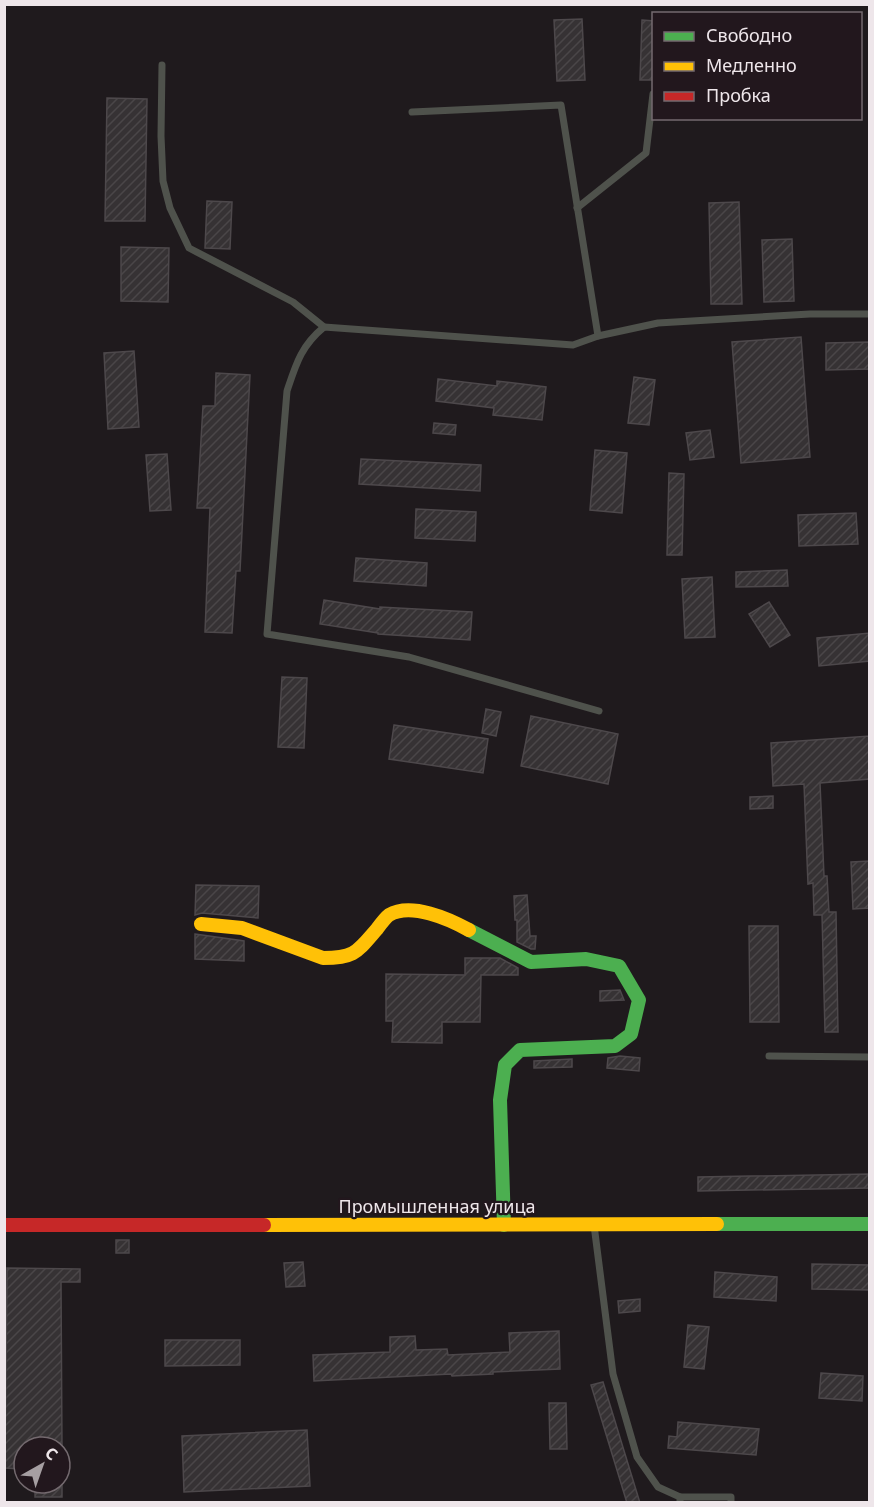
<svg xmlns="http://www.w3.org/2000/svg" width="874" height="1507" font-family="'Noto Sans',sans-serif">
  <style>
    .building { fill: url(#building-hatch); stroke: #4d484b; stroke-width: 1.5 }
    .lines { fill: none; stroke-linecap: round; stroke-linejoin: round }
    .lane { stroke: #4f524c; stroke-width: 7 }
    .fast { stroke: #4caf50; stroke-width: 14 }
    .slow { stroke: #ffc107; stroke-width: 14 }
    .jam { stroke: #c62828; stroke-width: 14 }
    .labels { text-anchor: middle; stroke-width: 4.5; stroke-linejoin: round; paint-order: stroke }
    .street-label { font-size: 18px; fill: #eee6ea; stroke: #22171d }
  </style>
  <defs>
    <pattern id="building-hatch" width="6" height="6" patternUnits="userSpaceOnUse" patternTransform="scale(1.5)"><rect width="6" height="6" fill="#363234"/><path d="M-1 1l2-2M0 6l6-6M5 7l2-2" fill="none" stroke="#4a4648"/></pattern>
  </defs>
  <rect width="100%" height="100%" fill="#1f1a1d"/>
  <g class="building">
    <polygon points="582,19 585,80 557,81 554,20"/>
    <polygon points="642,20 654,21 654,80 640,80"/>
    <polygon points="107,98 147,99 145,221 105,221"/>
    <polygon points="207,201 232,202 230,249 205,248"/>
    <polygon points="739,202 742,304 711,304 709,203"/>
    <polygon points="792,239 794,301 764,302 762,240"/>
    <polygon points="121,247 169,248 168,302 121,301"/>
    <polygon points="801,337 810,457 741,463 732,342"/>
    <polygon points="870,342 870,369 826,370 826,343"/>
    <polygon points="134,351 139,427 108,429 104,353"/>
    <polygon points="216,373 250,375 240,571 236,571 232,633 205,632 210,508 197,508 203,406 215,406"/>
    <polygon points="634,377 655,380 649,425 628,423"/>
    <polygon points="438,379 497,386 497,381 546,387 542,420 493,415 494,408 436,401"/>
    <polygon points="434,423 456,425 455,435 433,433"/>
    <polygon points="710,430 714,457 690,460 686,433"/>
    <polygon points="595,450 627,453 622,513 590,510"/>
    <polygon points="167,454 171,510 150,511 146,455"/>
    <polygon points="361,459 481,465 480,491 359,484"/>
    <polygon points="669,473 684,474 682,555 667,555"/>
    <polygon points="416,509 476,512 475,541 415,538"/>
    <polygon points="856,513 858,544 799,546 798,515"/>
    <polygon points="356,558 427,563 426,586 354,581"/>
    <polygon points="787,570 788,586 736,587 736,572"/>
    <polygon points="712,577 715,637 685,638 682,579"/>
    <polygon points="324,600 380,609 380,607 472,612 470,640 378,634 378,633 320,624"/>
    <polygon points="769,602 790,635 770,647 749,614"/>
    <polygon points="870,633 870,661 819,666 817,638"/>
    <polygon points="282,677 307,678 304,748 278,747"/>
    <polygon points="486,709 501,712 496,736 482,733"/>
    <polygon points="531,716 618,734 608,784 521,766"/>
    <polygon points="394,725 488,739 483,773 389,759"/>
    <polygon points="870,736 870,779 820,783 824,876 827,876 829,912 836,912 838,1032 825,1032 822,915 814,915 813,883 808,884 804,784 773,786 771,743"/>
    <polygon points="773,796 773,808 750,809 750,797"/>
    <polygon points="870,861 870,908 853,909 851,862"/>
    <polygon points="196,885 259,886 258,918 202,913 195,915"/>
    <polygon points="527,895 530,936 536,936 535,949 531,949 517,942 517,920 515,920 514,896"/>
    <polygon points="749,926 778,926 779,1022 750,1022"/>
    <polygon points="195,934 244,941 244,961 195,959"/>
    <polygon points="465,958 500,958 518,968 518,975 481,975 480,1022 442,1022 442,1043 392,1042 393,1021 386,1021 386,974 465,975"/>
    <polygon points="620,990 624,1000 600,1001 600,991"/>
    <polygon points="620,1056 640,1058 639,1071 607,1068 608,1058"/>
    <polygon points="572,1059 572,1067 534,1068 534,1061"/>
    <polygon points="870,1174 870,1188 698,1191 698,1177"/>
    <rect x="116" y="1240" width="13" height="13"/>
    <polygon points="303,1262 305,1286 286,1287 284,1263"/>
    <polygon points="812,1264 870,1265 870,1290 812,1289"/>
    <polygon points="7,1268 80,1269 80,1282 61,1282 62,1447 22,1447 21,1469 5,1468"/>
    <polygon points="715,1272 777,1277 776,1301 714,1297"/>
    <polygon points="640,1299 640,1311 619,1313 618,1301"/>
    <polygon points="688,1325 709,1327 704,1369 684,1367"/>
    <polygon points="559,1331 560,1369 493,1372 493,1374 452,1376 451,1374 314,1381 313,1355 390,1352 390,1337 415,1336 416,1350 447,1349 448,1355 510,1352 509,1333"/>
    <polygon points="165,1340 240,1340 240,1365 165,1366"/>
    <polygon points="821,1373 863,1376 862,1401 819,1398"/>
    <polygon points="603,1382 640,1503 627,1503 591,1385"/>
    <polygon points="549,1403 566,1403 567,1449 550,1449"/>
    <polygon points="678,1422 759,1429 756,1455 668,1448 669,1436 677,1437"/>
    <polygon points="307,1430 310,1486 184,1492 182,1436"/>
    <rect x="35" y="1483" width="27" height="14"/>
  </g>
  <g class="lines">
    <g class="lane">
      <polyline points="162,65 161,136 163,181 170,208 189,248 293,302 324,327"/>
      <polyline points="412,112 561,105 598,336"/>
      <polyline points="577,208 646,153 653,94"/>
      <path d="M599 711 409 657 267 634 287 391C296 364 301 346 324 327L573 345 598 336 658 323 810 314H870"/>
      <polyline points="769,1056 870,1057"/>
      <polyline points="594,1225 613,1374 637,1457 658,1487 680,1497 680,1502"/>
      <polyline points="680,1497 731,1497 731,1502"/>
    </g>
    <g class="fast">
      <polyline points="469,930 531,962 586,959 619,966 639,1000 631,1034 615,1046 520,1050 505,1065 500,1100 504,1225"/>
      <polyline points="717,1224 870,1224"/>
    </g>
    <g class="slow">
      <path d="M201 924 242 928 323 958C355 958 357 952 377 929 380 925 385 918 389 915 411 902 449 919 469 930"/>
      <polyline points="264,1225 717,1224"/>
    </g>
    <polyline class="jam" points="4,1225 264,1225"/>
  </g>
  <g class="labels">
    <g class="street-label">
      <text x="437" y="1213">Промышленная улица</text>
    </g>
  </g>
  <rect width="874" height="1507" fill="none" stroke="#eee6ea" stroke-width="12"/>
  <rect x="652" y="12" width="210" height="108" fill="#22171d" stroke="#746a6f" stroke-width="1.5"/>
  <rect x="664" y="32" width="30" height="9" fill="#4caf50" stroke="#746a6f" stroke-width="1.5"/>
  <text x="706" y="42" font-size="18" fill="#eee6ea">Свободно</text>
  <rect x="664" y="62" width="30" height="9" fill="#ffc107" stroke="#746a6f" stroke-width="1.5"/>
  <text x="706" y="72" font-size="18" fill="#eee6ea">Медленно</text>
  <rect x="664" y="92" width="30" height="9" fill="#c62828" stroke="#746a6f" stroke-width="1.5"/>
  <text x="706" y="102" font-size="18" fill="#eee6ea">Пробка</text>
  <g transform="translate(42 1465) rotate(40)"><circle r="28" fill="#22171d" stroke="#746a6f" stroke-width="1.5"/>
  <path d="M0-4.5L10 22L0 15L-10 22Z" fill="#a69fa2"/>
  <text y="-9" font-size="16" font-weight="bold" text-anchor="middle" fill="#eee6ea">С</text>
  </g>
</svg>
